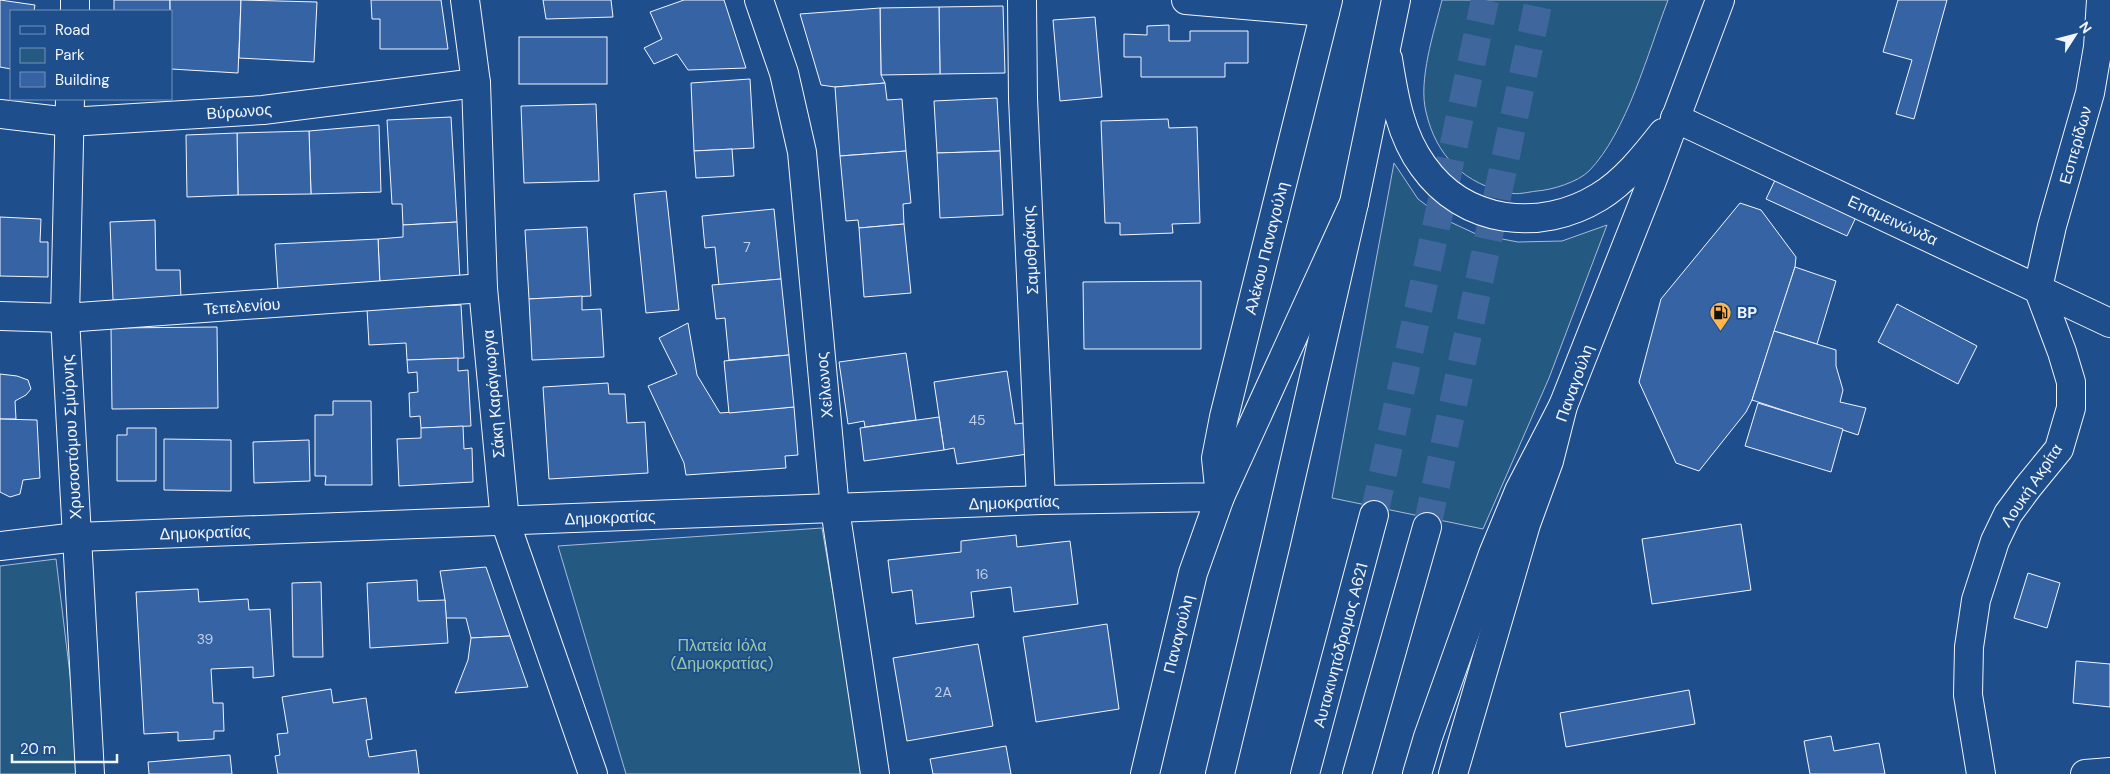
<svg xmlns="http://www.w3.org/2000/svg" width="2110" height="774" font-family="'DM Sans',sans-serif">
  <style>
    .green { fill: #245a82; stroke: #a8bbd7 }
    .building { fill: #3563a3; stroke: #f2f6ff }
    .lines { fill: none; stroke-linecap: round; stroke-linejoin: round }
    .highway-tunnel { stroke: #3f679d; stroke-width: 28; stroke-dasharray: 28 14; stroke-linecap: butt }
    .minor-casing { stroke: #f2f6ff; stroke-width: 30 }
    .major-casing { stroke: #f2f6ff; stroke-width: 30 }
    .highway-casing { stroke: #f2f6ff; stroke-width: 30 }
    .minor { stroke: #1f4e8c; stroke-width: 28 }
    .major { stroke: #1f4e8c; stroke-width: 28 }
    .highway { stroke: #1f4e8c; stroke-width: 28 }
    .labels { text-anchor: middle; stroke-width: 4; stroke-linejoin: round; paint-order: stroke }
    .number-label { font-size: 14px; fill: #c3d1e8 }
    .street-label { font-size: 16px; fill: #f2f6ff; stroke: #1f4e8c }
    .poi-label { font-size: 16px; font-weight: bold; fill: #f2f6ff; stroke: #1f4e8c; text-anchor: start }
    .park-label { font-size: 16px; fill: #97c8a6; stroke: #1f4e8c }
  </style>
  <rect width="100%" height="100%" fill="#1f4e8c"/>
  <g class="green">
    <path d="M1442 0H1668C1648 52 1627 132 1589 171 1578 182 1552 190 1537 191 1528 192 1518 195 1510 193 1465 185 1436 156 1426 112 1418 80 1434 32 1442 0Z"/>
    <polygon points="1394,163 1418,199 1446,220 1476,234 1518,242 1562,241 1607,225 1549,378 1483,529 1332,498"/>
    <polygon points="822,528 864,774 626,774 558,546"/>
    <polygon points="56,559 82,774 0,774 0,566"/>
  </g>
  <g class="building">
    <polygon points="0,0 35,5 34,11 11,11 11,69 0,67"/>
    <rect x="114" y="0" width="56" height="11"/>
    <polygon points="170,0 241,0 238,73 171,69"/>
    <polygon points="241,0 317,2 314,62 239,58"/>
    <polygon points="371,0 441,0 448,49 380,49 380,19 372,19"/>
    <polygon points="543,0 611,0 613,17 546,19"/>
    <polygon points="684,0 724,0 746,68 688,70 677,54 654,64 644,48 662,39 650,12"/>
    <polygon points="1898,0 1947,0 1914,119 1896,114 1912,60 1883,52"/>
    <polygon points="1003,6 1005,73 940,74 939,7"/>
    <polygon points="939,7 940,74 881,75 880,8"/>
    <polygon points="880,8 881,75 885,83 835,87 821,85 800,14"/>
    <polygon points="1095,17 1102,97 1060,101 1053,20"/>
    <polygon points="1169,25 1169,41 1190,41 1190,31 1248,31 1248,63 1225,63 1225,77 1141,77 1141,57 1124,57 1124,34 1147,35 1147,26"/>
    <rect x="519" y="37" width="88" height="47"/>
    <polygon points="750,79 754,148 694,151 691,83"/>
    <polygon points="885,83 887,100 902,99 906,151 840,156 835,87"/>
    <polygon points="997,98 1000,151 937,153 934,101"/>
    <polygon points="596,104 599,181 524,183 521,106"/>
    <polygon points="451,117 457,222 403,225 402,204 392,204 387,120"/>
    <polygon points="1168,119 1169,128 1197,127 1200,223 1172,224 1173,233 1120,235 1120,223 1105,223 1101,121"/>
    <polygon points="379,125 381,192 311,194 309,131"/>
    <polygon points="309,131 311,194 238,195 237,133"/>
    <polygon points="237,133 238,195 187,197 186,135"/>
    <polygon points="732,149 734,176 696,178 694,151"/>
    <polygon points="906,151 911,203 903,204 904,224 859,228 858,220 846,221 840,156"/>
    <polygon points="1000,151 1003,215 940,218 937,153"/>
    <polygon points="1777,176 1858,213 1847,236 1766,199"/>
    <polygon points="666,191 679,310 646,313 634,194"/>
    <polygon points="1740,203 1761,210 1796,257 1795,267 1752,400 1746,412 1699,471 1676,463 1639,382 1661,299"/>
    <polygon points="774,209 781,279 719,285 715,247 705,248 702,216"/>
    <polygon points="0,217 41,219 40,242 48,242 48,277 0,276"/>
    <polygon points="155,220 156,270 180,270 181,299 113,300 110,222"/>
    <polygon points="457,222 460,280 380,285 378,239 403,237 403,225"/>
    <polygon points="904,224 911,293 864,297 859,228"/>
    <polygon points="587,227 591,296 529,299 525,230"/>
    <polygon points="378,239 380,285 278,290 275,244"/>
    <polygon points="1795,267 1836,281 1817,344 1774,331"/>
    <polygon points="781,279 789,355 729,360 725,318 716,319 712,285"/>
    <polygon points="1201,281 1201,349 1084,349 1083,282"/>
    <polygon points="582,296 582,310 601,309 604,357 532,360 529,299"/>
    <polygon points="1897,304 1977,346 1958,384 1878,342"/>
    <polygon points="461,305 464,358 407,360 406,343 369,345 367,309"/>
    <polygon points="688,323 697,375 720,413 794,407 798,455 785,456 786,468 686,475 684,463 648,386 677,374 659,338"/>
    <polygon points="217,327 218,408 112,409 111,328"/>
    <polygon points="1774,331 1836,350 1836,366 1843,390 1840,402 1866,408 1858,435 1752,400"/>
    <polygon points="906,353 916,420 865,427 864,421 848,424 839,362"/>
    <polygon points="789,355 794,407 729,413 724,361"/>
    <polygon points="458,358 458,371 468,370 471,426 421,428 420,416 410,417 409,393 418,392 417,372 408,373 407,360"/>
    <polygon points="1007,371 1015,424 1023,423 1028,454 957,464 954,448 944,450 934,382"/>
    <polygon points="0,374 17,376 28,380 31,389 26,395 15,401 16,419 0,419"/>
    <polygon points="608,383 609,394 625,394 627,423 645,422 648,473 549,479 543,387"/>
    <polygon points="333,401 371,401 372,485 325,485 326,476 315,476 315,415 333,415"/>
    <polygon points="1758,403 1843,429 1831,472 1745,446"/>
    <polygon points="939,417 944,450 864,461 860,428"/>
    <polygon points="0,419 37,420 40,478 23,480 20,494 10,497 0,492"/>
    <polygon points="463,426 464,449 472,448 473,482 399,486 397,439 421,438 421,428"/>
    <polygon points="127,428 156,428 156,481 117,481 117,435 127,435"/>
    <polygon points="164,439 231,440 231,491 164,490"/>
    <polygon points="309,440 310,481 254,483 253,442"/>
    <polygon points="1741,524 1751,590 1652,604 1642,539"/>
    <polygon points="1016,535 1017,547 1070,541 1078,604 1014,612 1011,587 971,592 974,617 916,624 912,590 892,593 888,560 961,552 961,541"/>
    <polygon points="486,567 510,636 471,638 466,618 446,618 445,600 440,571"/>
    <polygon points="2028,573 2060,583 2047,628 2014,618"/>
    <polygon points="417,580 418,601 445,600 448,643 370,648 367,583"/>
    <polygon points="321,582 323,657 293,657 292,583"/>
    <polygon points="198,589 199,602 248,599 249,610 270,609 274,676 253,678 253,667 211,669 213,703 223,703 224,731 214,731 214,739 178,741 178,732 144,734 136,592"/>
    <polygon points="1107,624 1119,709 1036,722 1023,637"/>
    <polygon points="510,636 528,687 455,693 468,660 471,638"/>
    <polygon points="978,644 993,726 907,741 893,658"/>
    <polygon points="2076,661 2110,664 2110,707 2073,703"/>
    <polygon points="331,689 333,703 366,698 372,739 366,740 369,757 416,750 419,774 278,774 275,756 280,755 277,734 288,733 282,697"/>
    <polygon points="1689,690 1695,724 1566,747 1560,713"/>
    <polygon points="1831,736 1834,751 1879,743 1885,774 1810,774 1804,741"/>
    <polygon points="1006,746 1011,774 933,774 930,759"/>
    <polygon points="230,755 232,774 149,774 148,762"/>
  </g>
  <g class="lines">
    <g class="highway-tunnel">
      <polyline points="1374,515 1485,0"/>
      <polyline points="1427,527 1539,0"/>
    </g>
    <defs>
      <g id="minor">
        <polyline points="465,0 476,83 483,288 505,521 593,774"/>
        <polyline points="759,0 784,73 802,152 835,509 875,774"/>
        <polyline points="1022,0 1023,98 1041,500"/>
        <polyline points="1186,0 1325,12"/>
        <polyline points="75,11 75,0"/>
        <polyline points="70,99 65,318 90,774"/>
        <polyline points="0,114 69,122 263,110 476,83"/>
        <polyline points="1675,118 2110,323"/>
        <polyline points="0,316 65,318 483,288"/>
        <polyline points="0,546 77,537 1041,500 1220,497 1216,458 1224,417 1328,0"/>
        <polyline points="1981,774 1968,695 1969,647 1976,600 1995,541 2008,514 2028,487 2059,449 2071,408 2071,382 2062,352 2038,288 2052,226 2090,93 2098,47 2101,0"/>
        <polyline points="2085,774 2110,772"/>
      </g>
      <g id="major">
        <path d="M1388 59C1394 96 1400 135 1423 166 1464 224 1540 233 1599 197 1624 182 1645 156 1663 133"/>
        <polyline points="1145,774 1193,573 1220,497 1354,203 1396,0"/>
        <polyline points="1453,774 1526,524 1549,461 1563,406 1652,181 1720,0"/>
      </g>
      <g id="highway">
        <polyline points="1220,774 1276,543 1354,203"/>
        <polyline points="1305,774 1374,515"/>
        <polyline points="1357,774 1427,527"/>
        <polyline points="1417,774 1428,737 1493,554 1519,491 1563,406"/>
      </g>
    </defs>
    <use href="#minor" class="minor-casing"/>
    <use href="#major" class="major-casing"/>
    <use href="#highway" class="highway-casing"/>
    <use href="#minor" class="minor"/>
    <use href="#major" class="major"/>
    <use href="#highway" class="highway"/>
  </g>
  <defs>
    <symbol id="fuel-pin" viewBox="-11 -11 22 30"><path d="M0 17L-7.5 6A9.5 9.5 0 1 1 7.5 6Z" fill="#ffb74d" stroke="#1f4e8c"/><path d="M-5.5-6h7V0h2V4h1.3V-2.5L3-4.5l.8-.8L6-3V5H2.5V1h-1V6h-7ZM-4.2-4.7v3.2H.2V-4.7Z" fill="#111"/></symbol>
  </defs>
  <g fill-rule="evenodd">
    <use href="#fuel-pin" x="1708" y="300" width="25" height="34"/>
  </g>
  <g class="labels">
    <g class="number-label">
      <text x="747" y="252">7</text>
      <text x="977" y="425">45</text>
      <text x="982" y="579">16</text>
      <text x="205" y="644">39</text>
      <text x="943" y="697">2A</text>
    </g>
    <g class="street-label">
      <text transform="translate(239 111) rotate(-4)" y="6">Βύρωνος</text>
      <text transform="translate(2075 145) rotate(-74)" y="6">Εσπερίδων</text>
      <text transform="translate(1893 220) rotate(25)" y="6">Επαμεινώνδα</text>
      <text transform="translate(1266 248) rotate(-76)" y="6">Αλέκου Παναγούλη</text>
      <text transform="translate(1030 250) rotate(-93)" y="6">Σαμοθράκης</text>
      <text transform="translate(242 306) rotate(-4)" y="6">Τεπελενίου</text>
      <text transform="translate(1574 383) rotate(-70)" y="6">Παναγούλη</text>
      <text transform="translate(824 385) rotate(-95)" y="6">Χείλωνος</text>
      <text transform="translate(493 394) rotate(-95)" y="6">Σάκη Καράγιωργα</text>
      <text transform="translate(71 437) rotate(-93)" y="6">Χρυσοστόμου Σμύρνης</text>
      <text transform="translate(2031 485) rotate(-56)" y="6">Λουκή Ακρίτα</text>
      <text transform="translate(1014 502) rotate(-2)" y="6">Δημοκρατίας</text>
      <text transform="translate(610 517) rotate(-2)" y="6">Δημοκρατίας</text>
      <text transform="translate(205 532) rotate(-2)" y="6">Δημοκρατίας</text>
      <text transform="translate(1178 634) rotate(-76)" y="6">Παναγούλη</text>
      <text transform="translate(1340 645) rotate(-75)" y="6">Αυτοκινητόδρομος Α621</text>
    </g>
    <g class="poi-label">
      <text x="1737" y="318">BP</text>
    </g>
    <g class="park-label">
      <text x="722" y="651">Πλατεία Ιόλα<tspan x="722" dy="18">(Δημοκρατίας)</tspan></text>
    </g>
  </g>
  <rect x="10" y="10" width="162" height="90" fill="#1f4e8c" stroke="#7391ba"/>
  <rect x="20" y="26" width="25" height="8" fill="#1f4e8c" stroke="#7391ba"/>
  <text x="55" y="35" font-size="15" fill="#f2f6ff">Road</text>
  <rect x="20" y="48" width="25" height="15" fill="#245a82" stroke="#7391ba"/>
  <text x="55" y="60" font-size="15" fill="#f2f6ff">Park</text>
  <rect x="20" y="72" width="25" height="15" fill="#3563a3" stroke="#7391ba"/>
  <text x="55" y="85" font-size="15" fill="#f2f6ff">Building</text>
  <g transform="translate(2075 35) rotate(54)" stroke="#1f4e8c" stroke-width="4" paint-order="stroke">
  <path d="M0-4L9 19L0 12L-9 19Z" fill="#f2f6ff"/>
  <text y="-8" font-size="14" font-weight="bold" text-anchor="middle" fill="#f2f6ff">N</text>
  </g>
  <path d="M12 754v8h105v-8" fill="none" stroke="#f2f6ff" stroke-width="2.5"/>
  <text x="20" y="754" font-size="15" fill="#f2f6ff" stroke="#1f4e8c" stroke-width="4" paint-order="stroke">20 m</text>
</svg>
